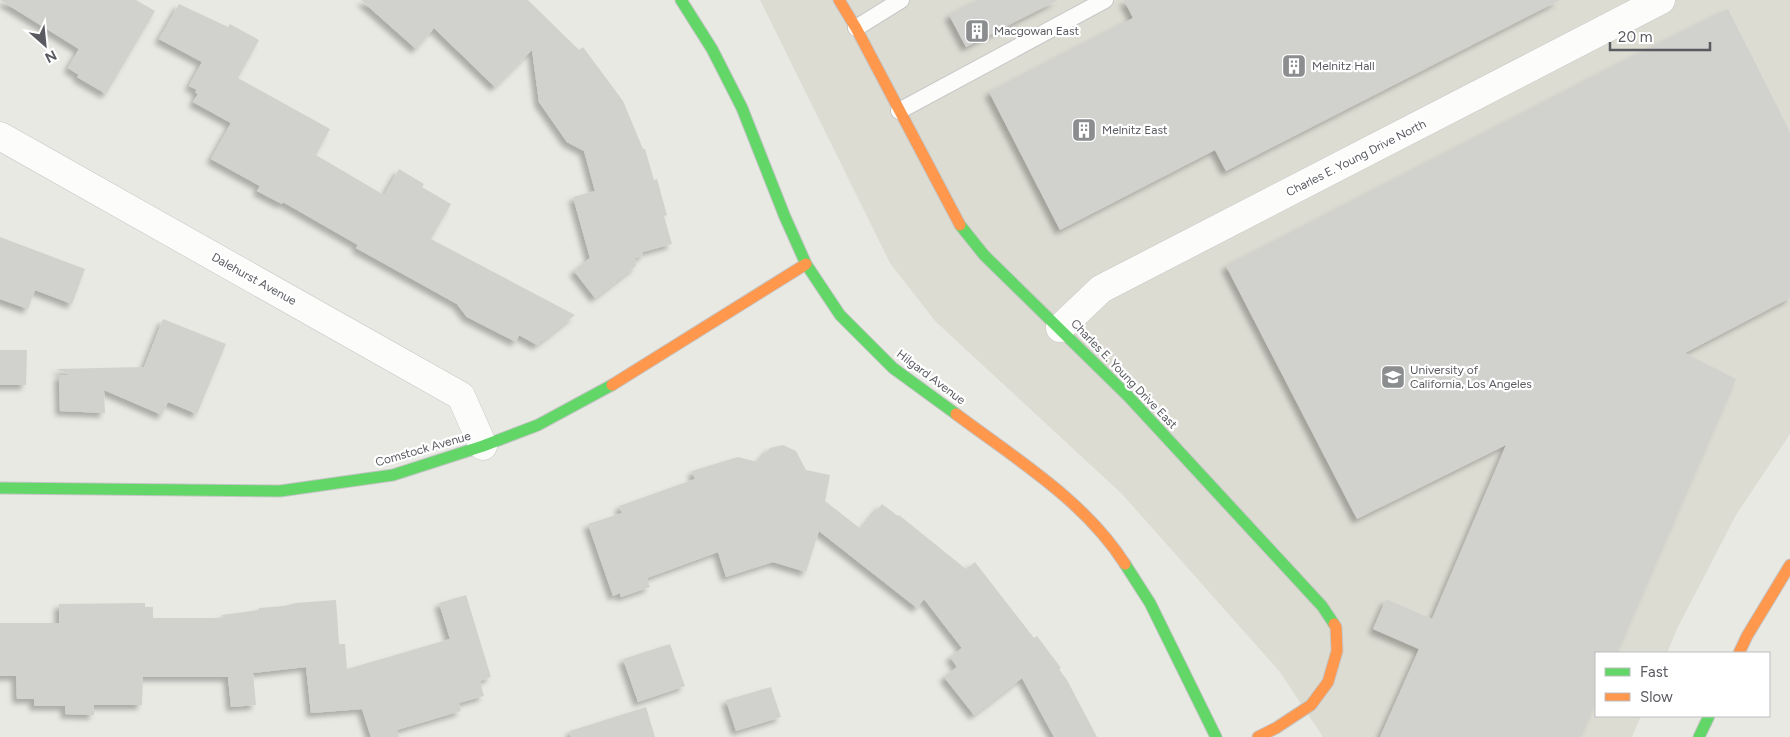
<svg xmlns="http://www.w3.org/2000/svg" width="1790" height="737" font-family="Figtree,sans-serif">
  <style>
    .education { fill: #dddcd3 }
    .building { fill: #d1d1cd; filter: url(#shadow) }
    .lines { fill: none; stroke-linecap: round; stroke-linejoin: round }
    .lane-casing { stroke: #c6c7c6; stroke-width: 18 }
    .street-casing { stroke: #c6c7c6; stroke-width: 29 }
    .fast-casing { stroke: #c4c5c5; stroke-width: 13 }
    .slow-casing { stroke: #c4c5c5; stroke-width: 13 }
    .lane { stroke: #fcfcfb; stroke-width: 16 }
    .street { stroke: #fcfcfb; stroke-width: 28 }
    .fast { stroke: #63d668; stroke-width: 11 }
    .slow { stroke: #ff974d; stroke-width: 11 }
    .labels { text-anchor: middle; stroke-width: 4.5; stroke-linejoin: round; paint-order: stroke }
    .poi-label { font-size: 12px; fill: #595b61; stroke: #fff; text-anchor: start }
    .street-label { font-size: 12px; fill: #595b61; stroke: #fff }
  </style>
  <defs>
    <filter id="shadow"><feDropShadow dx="-4.5" dy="4.5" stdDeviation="2.5" flood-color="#0004"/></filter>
  </defs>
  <rect width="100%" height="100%" fill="#e9e9e4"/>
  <polygon class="education" points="760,0 1790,0 1790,434 1736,515 1678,627 1667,653 1596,653 1596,716 1641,716 1632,737 1323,737 1280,672 1122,494 935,321 890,263"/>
  <g class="building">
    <polygon points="0,0 136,0 155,11 106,94 77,77 79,75 68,68 79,49"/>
    <polygon points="361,0 528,0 579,50 583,47 623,101 643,149 645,149 654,180 657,179 667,215 664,216 672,244 643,252 643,256 635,258 636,266 595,298 574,271 590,258 573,197 595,191 584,151 567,142 539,102 532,50 495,87 434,28 416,49"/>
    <polygon points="978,0 1058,0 966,47 949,15"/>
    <polygon points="1124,0 1560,0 1226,171 1215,150 1060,230 989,92 1133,18"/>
    <polygon points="179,4 228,27 230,24 259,40 238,78 330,129 316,155 384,195 399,169 424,184 422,187 451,204 431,239 575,315 537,345 519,335 516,342 467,317 457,304 356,248 358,245 283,202 282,204 257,191 260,186 211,159 231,123 193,102 198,94 195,92 197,90 189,86 202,62 159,39"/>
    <polygon points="1728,9 1790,132 1790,298 1685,353 1736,379 1617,653 1596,653 1596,702 1581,737 1380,737 1419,649 1373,629 1386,599 1432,619 1506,445 1357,519 1226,266 1626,60"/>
    <polygon points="0,237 85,269 72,304 35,290 28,309 0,299"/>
    <polygon points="163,319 226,344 197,414 168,402 162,415 104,390 105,413 60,411 59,375 70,375 56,369 144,367"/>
    <polygon points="0,350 27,350 26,385 0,385"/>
    <polygon points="783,445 796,451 806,470 830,475 825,501 861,529 882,504 898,516 899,515 966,569 975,562 1034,638 1037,636 1061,668 1059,669 1067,680 1097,737 1054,737 1022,678 974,715 944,677 957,667 950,657 962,648 924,599 917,608 819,531 806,572 773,562 726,577 718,552 647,578 650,587 621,597 620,593 613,596 588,524 622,513 619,506 695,479 692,471 738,457 758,462 770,448"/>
    <polygon points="466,595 491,677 480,681 484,696 459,703 461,711 397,730 399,737 371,737 362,709 311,713 306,667 253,673 256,705 231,707 228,677 143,677 142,705 94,705 94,715 65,714 65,706 34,706 34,699 17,699 16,676 0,676 0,623 59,623 59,604 145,603 145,607 153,607 153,618 223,618 222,615 259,610 259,608 284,606 296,603 336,600 339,644 345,644 347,669 450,639 439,603"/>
    <polygon points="670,644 685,686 638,702 623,659"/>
    <polygon points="771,687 781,717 736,731 726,700"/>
    <polygon points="646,707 655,737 571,737 570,731"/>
  </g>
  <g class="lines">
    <defs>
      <g id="lane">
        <polyline points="856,28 901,0"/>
        <polyline points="899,111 1105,0"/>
      </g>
      <g id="street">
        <polyline points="0,136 461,396 483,446"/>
        <polyline points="1060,328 1101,289 1661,0"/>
      </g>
      <g id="fast">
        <polyline points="681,0 712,49 742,108 785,217 806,264 840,315 893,368 956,414"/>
        <polyline points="960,225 984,255 1128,396 1322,606 1334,624"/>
        <polyline points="0,488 280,491 393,475 483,446 538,425 612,385"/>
        <polyline points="1125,564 1150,603 1216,737"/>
        <polyline points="1699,737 1709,716"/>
      </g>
      <g id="slow">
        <polyline points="839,0 856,28 960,225"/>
        <polyline points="612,385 806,264"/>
        <path d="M956 414C1016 459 1084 500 1125 564"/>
        <polyline points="1739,653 1747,636 1790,565"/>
        <polyline points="1258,737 1276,728 1311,705 1328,682 1337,651 1336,627 1334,624"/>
      </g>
    </defs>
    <use href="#lane" class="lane-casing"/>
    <use href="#street" class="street-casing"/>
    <use href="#fast" class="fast-casing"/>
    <use href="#slow" class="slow-casing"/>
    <use href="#lane" class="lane"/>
    <use href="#street" class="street"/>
    <use href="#fast" class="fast"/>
    <use href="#slow" class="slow"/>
  </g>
  <defs>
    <symbol id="building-square" viewBox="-11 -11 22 22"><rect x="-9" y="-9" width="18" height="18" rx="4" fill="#8b8d8f" stroke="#fff"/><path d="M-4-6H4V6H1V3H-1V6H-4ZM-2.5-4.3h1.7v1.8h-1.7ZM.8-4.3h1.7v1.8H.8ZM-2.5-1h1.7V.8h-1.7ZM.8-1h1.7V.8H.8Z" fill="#fff"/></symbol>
    <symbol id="university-square" viewBox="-11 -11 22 22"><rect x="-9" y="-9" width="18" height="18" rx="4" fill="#8b8d8f" stroke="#fff"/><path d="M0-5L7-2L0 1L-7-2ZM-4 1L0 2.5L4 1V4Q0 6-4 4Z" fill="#fff"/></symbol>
  </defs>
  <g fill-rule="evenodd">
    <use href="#building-square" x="963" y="17" width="28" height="28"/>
    <use href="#building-square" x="1280" y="52" width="28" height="28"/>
    <use href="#building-square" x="1070" y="116" width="28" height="28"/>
    <use href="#university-square" x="1379" y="363" width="28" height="28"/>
  </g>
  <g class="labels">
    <g class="poi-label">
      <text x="994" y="35">Macgowan East</text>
      <text x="1312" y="70">Melnitz Hall</text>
      <text x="1102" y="134">Melnitz East</text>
      <text x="1410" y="374">University of<tspan x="1410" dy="14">California, Los Angeles</tspan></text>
    </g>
    <g class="street-label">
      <text transform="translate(1356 158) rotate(-27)" y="4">Charles E. Young Drive North</text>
      <text transform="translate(254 279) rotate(29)" y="4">Dalehurst Avenue</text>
      <text transform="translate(1124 374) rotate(46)" y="4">Charles E. Young Drive East</text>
      <text transform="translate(931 377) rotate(37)" y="4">Hilgard Avenue</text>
      <text transform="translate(423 449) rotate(-16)" y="4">Comstock Avenue</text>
    </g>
  </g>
  <rect x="1595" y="652" width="175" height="65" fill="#ffffff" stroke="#bdbdc0"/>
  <rect x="1605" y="668" width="25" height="8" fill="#63d668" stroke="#bdbdc0"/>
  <text x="1640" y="677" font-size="15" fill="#595b61">Fast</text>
  <rect x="1605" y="693" width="25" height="8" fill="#ff974d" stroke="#bdbdc0"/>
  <text x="1640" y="702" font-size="15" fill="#595b61">Slow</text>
  <g transform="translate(45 45) rotate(153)" stroke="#ffffff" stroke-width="4" paint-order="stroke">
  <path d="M0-4L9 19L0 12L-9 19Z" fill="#595b61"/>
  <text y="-8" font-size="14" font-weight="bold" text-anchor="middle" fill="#595b61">N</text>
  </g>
  <path d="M1610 42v8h100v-8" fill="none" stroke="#595b61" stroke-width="2.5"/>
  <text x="1618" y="42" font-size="15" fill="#595b61" stroke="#ffffff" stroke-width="4" paint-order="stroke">20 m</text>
</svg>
